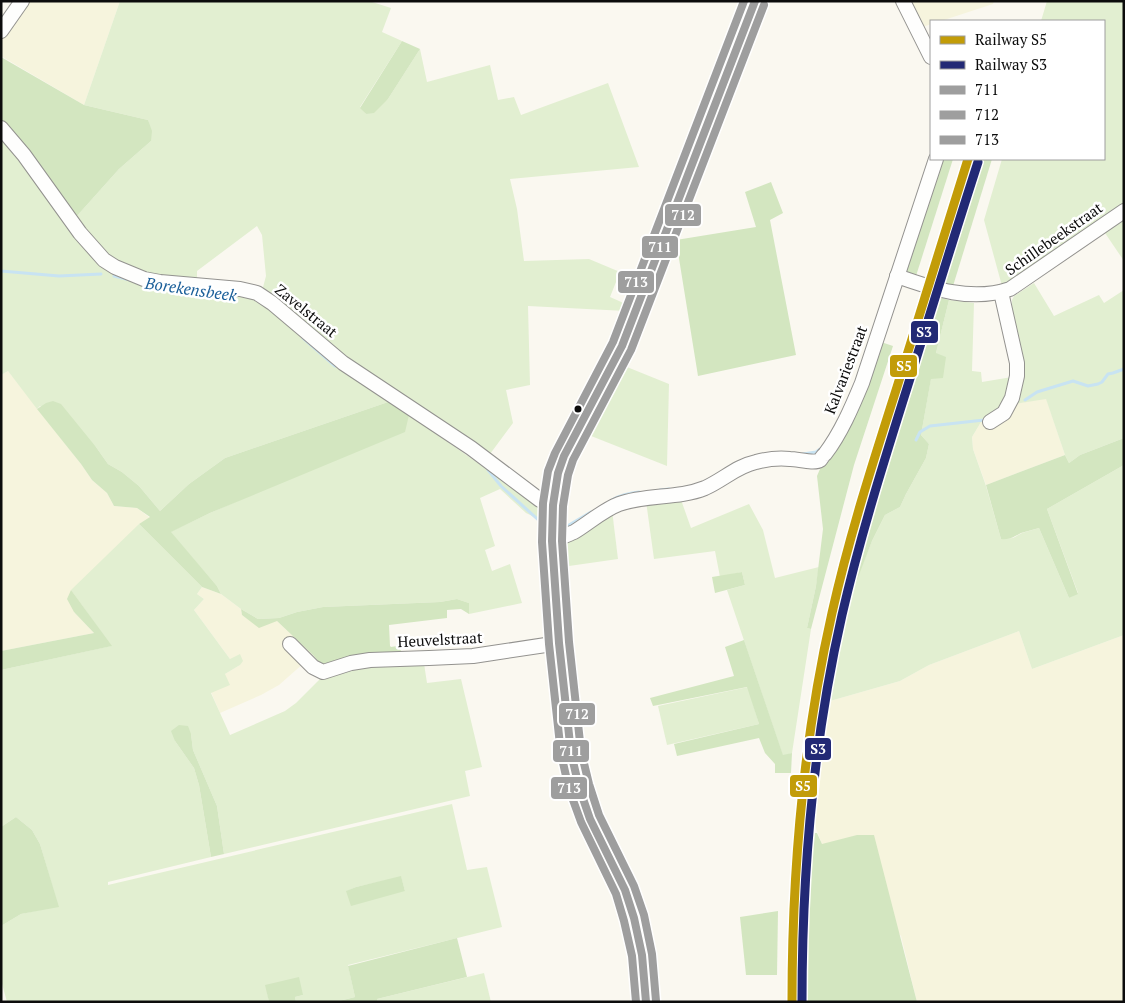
<svg xmlns="http://www.w3.org/2000/svg" width="1125" height="1003" font-family="'PT Serif',serif">
  <style>
    .farmland { fill: #f6f4dd }
    .green { fill: #e2efd1; fill-rule: evenodd }
    .forest { fill: #d3e6c0 }
    .lines { fill: none; stroke-linecap: round; stroke-linejoin: round }
    .stream { stroke: #c8e3f2; stroke-width: 3 }
    .minor-casing { stroke: #93928f; stroke-width: 16 }
    .minor { stroke: #fefefd; stroke-width: 14 }
    .bus-1-casing { stroke: #fff; stroke-width: 11 }
    .bus-2-casing { stroke: #fff; stroke-width: 11 }
    .bus-3-casing { stroke: #fff; stroke-width: 11 }
    .bus-1 { stroke: #9e9e9e; stroke-width: 8 }
    .bus-2 { stroke: #9e9e9e; stroke-width: 8 }
    .bus-3 { stroke: #9e9e9e; stroke-width: 8 }
    .rail-1-casing { stroke: #fff; stroke-width: 12 }
    .rail-2-casing { stroke: #fff; stroke-width: 12 }
    .rail-1 { stroke: #c29c08; stroke-width: 9 }
    .rail-2 { stroke: #222975; stroke-width: 9 }
    .bus-dot { fill: #0c0c0c; stroke: #fff; stroke-width: 2 }
    .labels { text-anchor: middle; stroke-width: 5; stroke-linejoin: round; paint-order: stroke }
    .street-label { font-size: 15px; fill: #0c0c0c; stroke: #fff }
    .water-label { font-size: 16px; font-style: italic; fill: #1b5f99; stroke: #fff }
    .line-badge { stroke: #fff; stroke-width: 2 }
    .badge-label { font-size: 14px; text-anchor: middle; font-weight: bold; fill: #fff }
  </style>
  <rect width="100%" height="100%" fill="#faf8f0"/>
  <g class="farmland">
    <polygon points="27,1 120,1 84,105 1,56 1,39 6,30"/>
    <polygon points="910,1 994,1 993,4 941,21 931,21 931,24 923,27"/>
    <polygon points="8,371 81,464 92,480 107,493 114,506 137,508 150,518 139,524 74,612 94,633 1,651 1,375"/>
    <polygon points="1046,398 1065,455 986,485 973,449 972,437 981,422 985,420 991,429 1000,423 1014,404"/>
    <polygon points="202,587 221,594 241,609 242,615 251,621 277,621 313,655 279,685 261,695 220,713 211,692 225,674 240,665 230,659 194,610 204,599 197,594"/>
    <polygon points="1019,631 1032,669 1124,635 1124,1002 917,1002 901,936 822,844 810,813 809,803 810,781 823,703 900,681 929,665"/>
  </g>
  <g class="green">
    <polygon points="120,1 369,1 391,8 382,32 402,41 360,107 366,114 388,99 420,49 427,82 490,65 498,100 514,97 521,115 608,83 639,167 510,179 517,209 524,261 589,259 620,272 610,297 628,305 626,311 528,306 530,385 506,390 513,423 490,454 347,359 262,291 266,276 262,235 257,226 197,271 197,282 143,274 121,264 103,251 76,217 119,169 151,141 148,120 84,105"/>
    <polygon points="1047,1 1124,1 1124,203 1012,281 1002,286 984,220 1002,159 1104,159 1104,21 1041,21"/>
    <polygon points="1,134 99,263 236,294 260,302 274,311 336,367 391,401 225,458 189,484 160,511 139,486 122,472 108,464 96,447 40,406 37,409 8,371 1,375"/>
    <polygon points="1124,220 1124,261 1105,233"/>
    <polygon points="1034,283 1054,316 1099,295 1104,303 1124,290 1124,438 1080,455 1069,463 1065,455 1046,399 1014,404 1012,300 1014,296"/>
    <polygon points="949,300 974,303 972,371 981,372 982,382 1012,377 1006,399 993,415 981,422 972,437 973,449 986,486 1001,539 1013,538 1022,533 1039,528 1069,598 1078,593 1047,509 1124,465 1124,635 1032,669 1019,631 929,665 900,681 823,703 843,599 848,600 872,541 885,515 900,507 906,494 926,458 929,444 921,435 931,378 943,378 936,353"/>
    <polygon points="622,365 669,384 667,466 586,434"/>
    <polygon points="409,415 545,510 543,521 526,513 500,489 480,498 495,546 485,550 492,571 510,564 522,603 469,614 469,603 457,599 440,602 323,607 297,612 279,618 258,619 241,609 221,594 217,586 170,532 210,513 265,489"/>
    <polygon points="680,497 691,528 749,504 763,530 775,578 819,567 816,586 807,628 811,629 792,753 783,756 727,590 745,585 742,572 720,577 715,551 654,559 646,501"/>
    <polygon points="612,510 618,559 562,567 561,547 564,542"/>
    <path d="M139 524 202 587 197 594 204 599 194 610 230 659 240 654 243 661 240 665 225 674 230 685 211 693 230 735 285 711 296 703 322 677 324 668 423 657 427 683 461 679 482 767 465 771 470 796 224 854 217 806 193 750 191 734 175 741 194 768 199 785 211 857 108 882V885L452 804 467 870 487 867 502 927 348 965 355 997 335 1002H296L295 997 303 995 266 985 269 1002H7L1 980V926L21 914 58 906 40 844 32 830 16 817 1 827V670L111 646 71 590ZM401 877 405 891H347L356 887Z"/>
    <polygon points="748,687 759,724 667,745 658,706"/>
    <polygon points="484,973 491,1002 377,1002 377,999"/>
  </g>
  <g class="forest">
    <polygon points="402,41 420,49 388,99 374,113 366,114 360,108"/>
    <polygon points="1,57 84,105 148,120 152,131 151,141 119,169 76,217 17,142 1,119"/>
    <polygon points="942,159 953,159 916,276 908,274 906,267"/>
    <polygon points="977,159 992,159 953,286 936,281"/>
    <polygon points="771,182 783,213 770,220 796,355 698,376 676,240 756,227 745,192"/>
    <polygon points="932,295 949,300 936,353 946,357 943,378 931,379 921,435 929,444 926,458 906,494 900,507 885,515 872,541 849,601 843,599 867,509"/>
    <polygon points="881,342 893,346 854,465 811,629 807,628 816,586 823,529 817,476 820,469 830,458 839,442"/>
    <polygon points="53,401 61,404 96,447 108,464 122,472 139,486 160,511 189,484 225,458 391,401 409,415 405,432 210,513 171,532 217,586 221,594 202,587 139,524 150,517 137,508 114,506 107,493 92,480 81,464 37,409 46,403"/>
    <path d="M1124 438V465L1047 509 1078 594 1069 598 1039 528C1033 530 1027 531 1021 533 1013 537 1011 540 1001 539L986 485 1065 455 1069 463 1080 455Z"/>
    <polygon points="742,572 745,585 715,593 712,577"/>
    <polygon points="71,590 112,646 1,670 1,651 94,633 74,612 67,599"/>
    <polygon points="457,599 469,603 469,614 461,609 447,610 447,618 389,625 390,646 391,647 397,646 403,653 324,668 313,655 277,621 259,628 242,615 241,609 258,619 279,618 297,612 323,607 440,602"/>
    <polygon points="744,640 783,755 792,753 791,773 775,773 775,764 765,753 759,738 677,756 674,744 759,724 747,687 653,706 650,698 734,676 725,647"/>
    <polygon points="179,725 188,726 191,734 193,750 217,806 224,854 211,857 199,785 194,768 175,741 171,731"/>
    <polygon points="16,817 32,830 40,844 59,907 21,914 1,926 1,827"/>
    <polygon points="810,833 817,833 822,844 857,835 874,835 917,1002 800,1002 799,971 802,854 809,855"/>
    <polygon points="401,876 405,891 351,906 346,891 356,887"/>
    <polygon points="778,911 777,975 746,975 740,917"/>
    <polygon points="457,938 467,977 377,999 377,1002 335,1002 355,997 348,966"/>
    <polygon points="299,977 303,995 295,997 296,1002 269,1002 265,985"/>
  </g>
  <g class="lines">
    <g class="stream">
      <polyline points="1,271 59,276 101,274"/>
      <polyline points="114,276 130,280"/>
      <polyline points="303,338 335,366"/>
      <polyline points="1025,400 1037,392 1073,381 1088,386 1098,384 1102,382 1108,374 1113,373 1124,369"/>
      <polyline points="916,440 920,432 930,426 984,420"/>
      <polyline points="803,454 816,452 823,447"/>
      <polyline points="488,470 501,486 545,526"/>
      <polyline points="660,490 669,489"/>
      <path d="M612 500C620 495 629 493 639 492"/>
      <polyline points="561,526 569,525 591,512"/>
    </g>
    <defs>
      <g id="minor">
        <polyline points="903,1 931,57"/>
        <polyline points="1,31 22,1"/>
        <polyline points="1,128 24,155 80,233 104,260 115,267 144,279 160,282 240,289 257,293 272,303 343,363 471,448 540,500 553,505"/>
        <path d="M897 276C933 289 972 302 1010 289L1124 211"/>
        <polyline points="990,422 1004,413 1012,398 1017,376 1017,363 1001,292"/>
        <path d="M552 541C559 538 567 535 574 532 589 523 603 510 619 504 647 494 678 499 705 488 723 480 737 466 756 462 767 459 779 458 790 459 798 459 814 464 820 460 821 459 824 454 825 454 841 433 852 407 862 383L936 159"/>
        <polyline points="290,644 313,667 323,672 351,663 370,660 429,658 473,656 559,643"/>
        <polyline points="646,1002 642,955 634,918 625,890 590,819 579,787 571,753 559,643 552,541 553,505 558,473 564,456 622,346 755,1"/>
      </g>
    </defs>
    <use href="#minor" class="minor-casing"/>
    <use href="#minor" class="minor"/>
    <defs>
      <polyline id="bus-1" points="646,1002 642,955 634,918 625,890 590,819 579,787 571,753 559,643 552,541 553,505 558,473 564,456 622,346 755,1"/>
      <polyline id="bus-2" points="656,1001 652,954 644,915 634,886 599,815 589,784 581,751 569,642 562,541 563,506 568,475 573,460 631,350 764,5"/>
      <polyline id="bus-3" points="636,1002 632,956 624,921 616,894 581,822 569,789 561,754 549,644 542,542 543,503 548,471 555,453 613,342 744,1"/>
    </defs>
    <use href="#bus-1" class="bus-1-casing"/>
    <use href="#bus-2" class="bus-2-casing"/>
    <use href="#bus-3" class="bus-3-casing"/>
    <use href="#bus-1" class="bus-1"/>
    <use href="#bus-2" class="bus-2"/>
    <use href="#bus-3" class="bus-3"/>
    <defs>
      <path id="rail-1" d="M792 1002C792 871 803 741 832 613 849 537 873 462 897 387 921 311 944 235 968 159"/>
      <path id="rail-2" d="M802 1002C802 872 813 742 842 615 860 537 884 461 908 385 931 311 954 236 978 162"/>
    </defs>
    <use href="#rail-1" class="rail-1-casing"/>
    <use href="#rail-2" class="rail-2-casing"/>
    <use href="#rail-1" class="rail-1"/>
    <use href="#rail-2" class="rail-2"/>
  </g>
  <circle class="bus-dot" cx="578" cy="409" r="4.5"/>
  <g class="labels">
    <g class="street-label">
      <text transform="translate(1054 239) rotate(-35)" y="5">Schillebeekstraat</text>
      <text transform="translate(306 311) rotate(39)" y="5">Zavelstraat</text>
      <text transform="translate(846 370) rotate(-69)" y="5">Kalvariestraat</text>
      <text transform="translate(440 640) rotate(-3)" y="5">Heuvelstraat</text>
    </g>
    <g class="water-label">
      <text transform="translate(191 289) rotate(8)" y="6">Borekensbeek</text>
    </g>
  </g>
  <g class="line-badge">
    <rect x="664" y="203" width="38" height="24" rx="5" fill="#9e9e9e"/>
    <rect x="641" y="235" width="38" height="24" rx="5" fill="#9e9e9e"/>
    <rect x="617" y="270" width="38" height="24" rx="5" fill="#9e9e9e"/>
    <rect x="910" y="320" width="29" height="24" rx="5" fill="#222975"/>
    <rect x="889" y="354" width="29" height="24" rx="5" fill="#c29c08"/>
    <rect x="558" y="702" width="38" height="24" rx="5" fill="#9e9e9e"/>
    <rect x="804" y="737" width="28" height="24" rx="5" fill="#222975"/>
    <rect x="552" y="739" width="38" height="24" rx="5" fill="#9e9e9e"/>
    <rect x="789" y="774" width="29" height="24" rx="5" fill="#c29c08"/>
    <rect x="550" y="776" width="38" height="24" rx="5" fill="#9e9e9e"/>
  </g>
  <g class="badge-label">
    <text x="683" y="220">712</text>
    <text x="660" y="252">711</text>
    <text x="636" y="287">713</text>
    <text x="924" y="337">S3</text>
    <text x="904" y="371">S5</text>
    <text x="577" y="719">712</text>
    <text x="818" y="754">S3</text>
    <text x="571" y="756">711</text>
    <text x="803" y="791">S5</text>
    <text x="569" y="793">713</text>
  </g>
  <rect width="1125" height="1003" fill="none" stroke="#0c0c0c" stroke-width="5"/>
  <rect x="930" y="20" width="175" height="140" fill="#ffffff" stroke="#9e9e9e"/>
  <rect x="940" y="36" width="25" height="8" fill="#c29c08" stroke="#9e9e9e"/>
  <text x="975" y="45" font-size="15" fill="#0c0c0c">Railway S5</text>
  <rect x="940" y="61" width="25" height="8" fill="#222975" stroke="#9e9e9e"/>
  <text x="975" y="70" font-size="15" fill="#0c0c0c">Railway S3</text>
  <rect x="940" y="86" width="25" height="8" fill="#9e9e9e" stroke="#9e9e9e"/>
  <text x="975" y="95" font-size="15" fill="#0c0c0c">711</text>
  <rect x="940" y="111" width="25" height="8" fill="#9e9e9e" stroke="#9e9e9e"/>
  <text x="975" y="120" font-size="15" fill="#0c0c0c">712</text>
  <rect x="940" y="136" width="25" height="8" fill="#9e9e9e" stroke="#9e9e9e"/>
  <text x="975" y="145" font-size="15" fill="#0c0c0c">713</text>
</svg>
